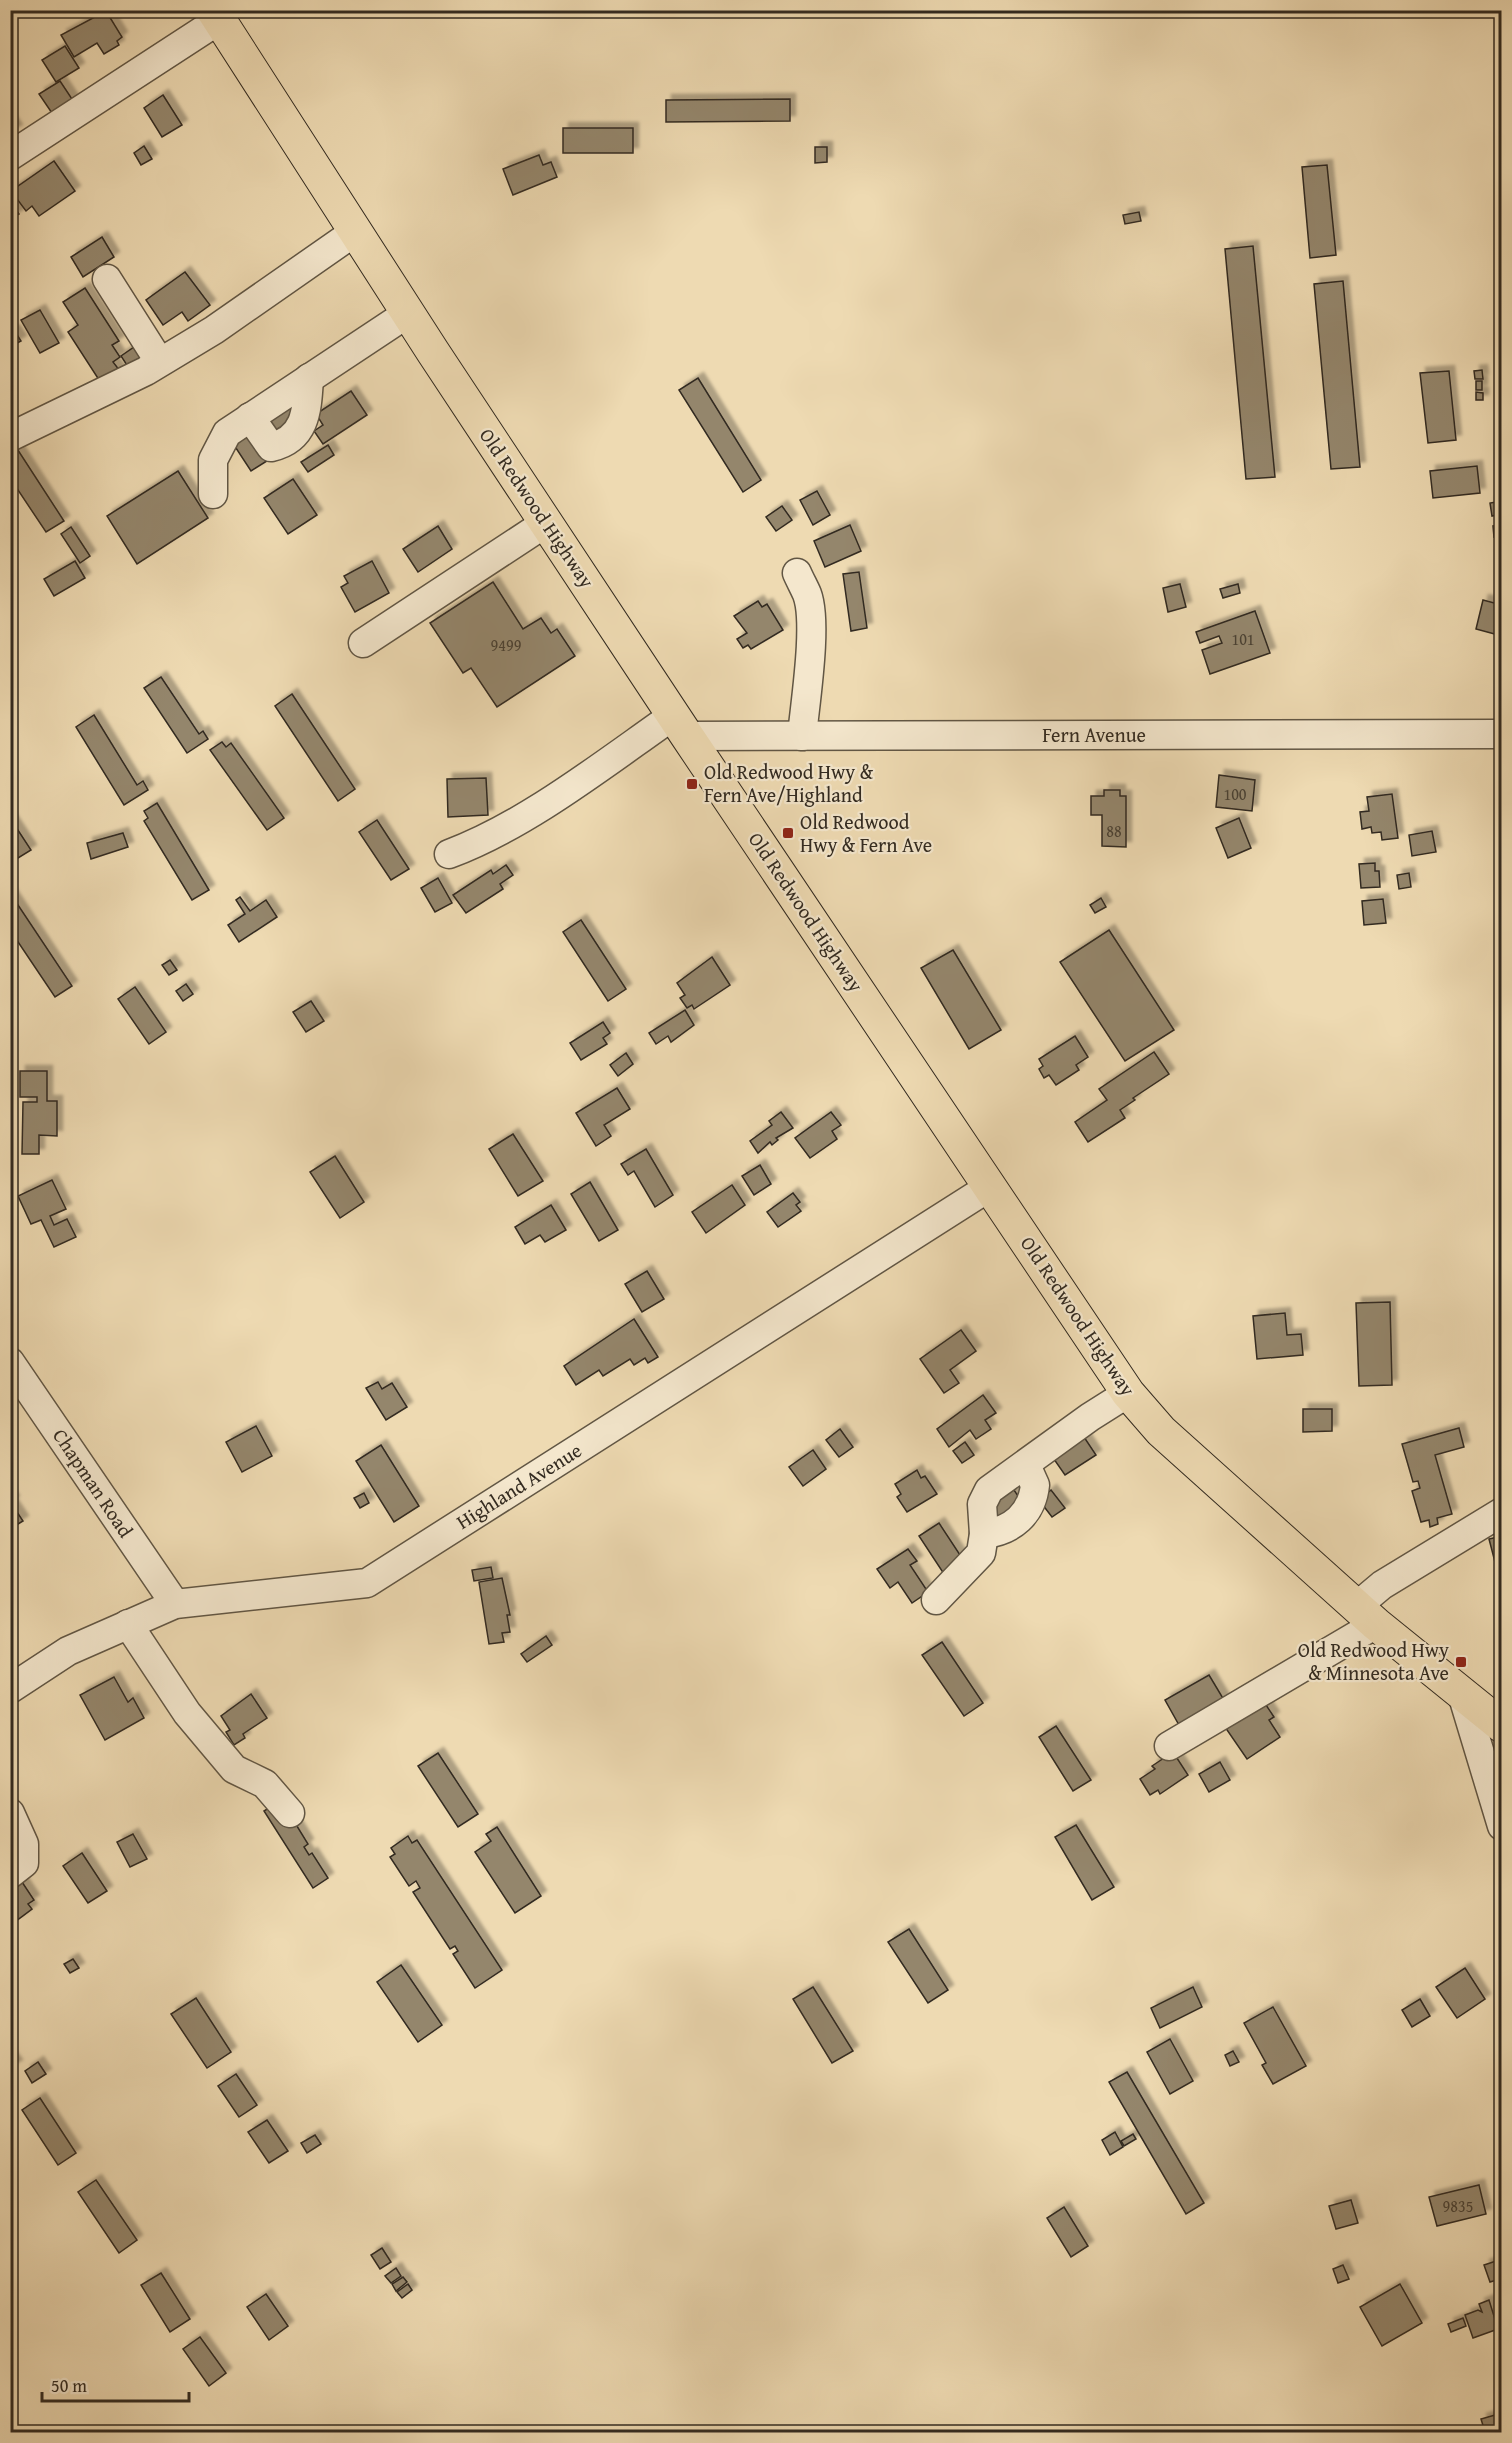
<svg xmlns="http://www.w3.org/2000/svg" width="1512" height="2443" font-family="'Gentium Book Plus',serif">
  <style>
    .building { fill: #94866c; stroke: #322a20; stroke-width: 1.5; filter: url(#shadow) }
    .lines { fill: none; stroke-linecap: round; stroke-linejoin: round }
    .minor-casing { stroke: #615644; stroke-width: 31 }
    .major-casing { stroke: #322a20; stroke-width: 35 }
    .minor { stroke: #f4e7cd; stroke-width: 28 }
    .major { stroke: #eedab2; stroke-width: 33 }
    .poi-dot { fill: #8f2418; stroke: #f4e7cd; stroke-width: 2 }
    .labels { text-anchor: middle; stroke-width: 4.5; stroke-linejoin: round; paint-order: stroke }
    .number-label { font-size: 16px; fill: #4a4133 }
    .street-label { font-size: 20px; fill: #322a20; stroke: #f4e7cd }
    .poi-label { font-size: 20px; fill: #322a20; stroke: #f4e7cd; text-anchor: start }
  </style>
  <defs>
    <filter id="shadow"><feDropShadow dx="5.5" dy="-5.5" stdDeviation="1.5" flood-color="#0004"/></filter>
  </defs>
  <rect width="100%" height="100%" fill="#eedab2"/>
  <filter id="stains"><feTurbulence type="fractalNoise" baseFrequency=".00333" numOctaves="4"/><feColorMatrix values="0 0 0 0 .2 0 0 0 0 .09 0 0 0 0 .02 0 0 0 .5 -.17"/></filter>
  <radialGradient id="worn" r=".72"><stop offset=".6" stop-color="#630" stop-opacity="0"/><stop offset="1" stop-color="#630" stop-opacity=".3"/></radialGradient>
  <g class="building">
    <polygon points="106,11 122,37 117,41 119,45 104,54 97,43 74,57 61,35"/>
    <polygon points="65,46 79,68 56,82 42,60"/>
    <polygon points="60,81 76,105 56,119 39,94"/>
    <polygon points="163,95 182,125 162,137 144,108"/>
    <polygon points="790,99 790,121 666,122 666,100"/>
    <polygon points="10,120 17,130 10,133"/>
    <rect x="563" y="128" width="70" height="25"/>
    <polygon points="144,146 152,159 141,165 134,153"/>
    <polygon points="815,147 827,147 827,162 815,163"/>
    <polygon points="539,155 543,165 551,162 557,177 513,195 503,169"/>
    <polygon points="54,161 75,191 39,216 32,206 26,211 11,191"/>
    <polygon points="1327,165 1336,255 1310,258 1302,167"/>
    <polygon points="10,200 19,214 10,219"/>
    <polygon points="1139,212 1141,221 1125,224 1123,215"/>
    <polygon points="102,237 114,257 83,277 71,257"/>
    <polygon points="1253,246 1275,477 1246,479 1225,249"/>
    <polygon points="185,272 210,305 188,321 182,312 163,325 146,300"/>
    <polygon points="1343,281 1360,467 1331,469 1314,284"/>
    <polygon points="85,288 119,341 112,345 120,357 113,362 120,371 101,383 68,332 78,325 63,302"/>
    <polygon points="40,310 59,343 40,353 21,320"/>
    <polygon points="14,330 21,341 10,347 10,332"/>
    <polygon points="137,345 148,362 132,373 121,356"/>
    <polygon points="1482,370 1483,379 1475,379 1474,371"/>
    <polygon points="1449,371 1456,440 1428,443 1420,373"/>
    <polygon points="698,378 761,480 743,492 679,390"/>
    <rect x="1476" y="381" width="6" height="9"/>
    <polygon points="351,391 367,415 323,444 314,431 323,425 316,414"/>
    <polygon points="1476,392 1483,393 1483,400 1476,400"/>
    <polygon points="293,402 305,418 277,438 266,422"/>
    <polygon points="251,430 270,459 251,471 232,442"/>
    <polygon points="14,444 64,521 46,532 10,478 10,446"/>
    <polygon points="328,445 334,455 308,472 301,462"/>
    <polygon points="1477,466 1480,493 1433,498 1430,471"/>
    <polygon points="178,471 208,518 137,564 107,516"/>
    <polygon points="293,479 317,515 288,534 264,498"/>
    <polygon points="817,491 830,515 813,525 800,500"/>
    <polygon points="1502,501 1502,514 1492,516 1490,503"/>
    <polygon points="782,506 792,520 776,531 766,517"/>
    <polygon points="850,525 861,551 825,567 814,541"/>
    <polygon points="1502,525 1502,535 1494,537 1493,526"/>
    <polygon points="438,526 452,549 418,572 403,549"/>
    <polygon points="71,527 90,556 80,563 61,534"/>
    <polygon points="75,561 85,578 54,596 44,579"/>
    <polygon points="372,561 389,593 355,612 341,587 348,583 344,576"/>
    <polygon points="859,572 867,628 851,631 843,574"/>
    <polygon points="493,582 523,629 541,618 551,633 557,629 575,656 497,707 471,668 463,673 430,623"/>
    <polygon points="1180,584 1186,607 1168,612 1163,588"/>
    <polygon points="1238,584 1240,593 1223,598 1220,589"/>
    <polygon points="1483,600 1502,605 1502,636 1476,629"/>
    <polygon points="758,601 762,607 767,604 783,630 751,649 748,645 743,648 737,639 747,633 734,616"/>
    <polygon points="1255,611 1270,653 1210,674 1202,650 1222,643 1219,636 1200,643 1196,632"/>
    <polygon points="161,677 199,734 203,731 208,739 187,753 144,688"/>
    <polygon points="292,694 355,789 338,801 275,706"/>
    <polygon points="94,715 137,785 143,781 148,790 124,805 76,727"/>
    <polygon points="222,742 226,747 231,743 284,818 267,830 210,750"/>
    <polygon points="1219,775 1255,780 1252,811 1216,807"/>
    <polygon points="486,778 488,815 448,817 447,779"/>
    <polygon points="1104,790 1120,790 1120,796 1126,796 1126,847 1102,846 1102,815 1091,815 1091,796 1104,796"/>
    <polygon points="1392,794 1398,838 1382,840 1381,832 1372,833 1371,827 1362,829 1360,812 1369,811 1367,797"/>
    <polygon points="157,803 209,890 192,900 144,821 148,818 144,811"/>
    <polygon points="10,818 31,850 10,863"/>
    <polygon points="1239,818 1251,848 1228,858 1216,828"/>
    <polygon points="377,820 409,869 391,880 359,832"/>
    <polygon points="1432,831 1436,852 1412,856 1409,835"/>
    <polygon points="123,833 128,847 91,859 87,843"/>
    <polygon points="1375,863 1375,871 1379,871 1380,887 1361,888 1359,864"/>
    <polygon points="506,865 513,875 500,884 503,889 466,913 453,895 491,870 493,874"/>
    <polygon points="1409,873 1411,887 1399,889 1397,875"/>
    <polygon points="438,878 452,903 435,912 421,888"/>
    <polygon points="10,893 72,986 55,997 10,930"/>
    <polygon points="240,897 250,911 266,900 277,917 239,942 228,925 245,914 236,900"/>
    <polygon points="1101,898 1106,907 1095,913 1090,905"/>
    <polygon points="1383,899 1386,923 1364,925 1362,901"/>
    <polygon points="581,920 626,989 608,1001 563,932"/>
    <polygon points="1109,930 1174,1030 1125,1061 1060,962"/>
    <polygon points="953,950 1001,1030 969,1049 921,968"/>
    <polygon points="712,957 730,985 694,1009 692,1005 687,1008 680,998 685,995 677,983"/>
    <polygon points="170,960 177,970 169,975 162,965"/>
    <polygon points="186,984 193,994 183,1001 176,991"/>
    <polygon points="135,987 166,1032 149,1044 118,999"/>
    <polygon points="311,1001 324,1021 306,1032 293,1012"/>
    <polygon points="685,1010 694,1025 671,1042 668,1036 656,1044 649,1033"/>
    <polygon points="603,1022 610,1033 603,1038 607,1044 581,1060 570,1043"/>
    <polygon points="1075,1036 1088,1057 1076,1065 1079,1070 1056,1085 1049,1075 1044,1078 1039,1069 1043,1066 1039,1059"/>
    <polygon points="1154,1052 1169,1074 1133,1098 1135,1100 1120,1110 1125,1118 1088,1142 1075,1122 1107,1100 1099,1089"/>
    <polygon points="626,1053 633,1064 618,1076 610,1065"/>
    <polygon points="20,1071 47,1071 47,1101 57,1101 57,1136 39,1135 39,1154 22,1154 23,1102 37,1102 37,1097 20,1097"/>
    <polygon points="617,1088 630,1109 604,1125 611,1136 596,1146 576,1113"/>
    <polygon points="781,1112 793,1128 776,1138 778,1140 772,1145 770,1142 758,1153 750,1141 772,1125 769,1121"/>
    <polygon points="831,1112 841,1125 832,1131 837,1139 810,1158 795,1138"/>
    <polygon points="513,1134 543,1181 518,1196 489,1149"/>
    <polygon points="646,1149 673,1195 655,1207 634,1171 628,1175 621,1164"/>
    <polygon points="335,1156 364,1202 340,1218 310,1172"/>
    <polygon points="760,1165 771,1184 754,1195 742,1176"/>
    <polygon points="52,1180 66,1209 50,1216 54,1225 67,1219 76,1237 54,1247 41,1220 31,1224 18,1196"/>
    <polygon points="590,1182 618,1230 599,1241 571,1194"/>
    <polygon points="732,1185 745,1205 706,1233 692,1212"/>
    <polygon points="793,1193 800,1202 796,1205 801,1211 778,1227 767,1212"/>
    <polygon points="551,1205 566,1230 545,1242 540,1235 525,1244 515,1227"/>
    <polygon points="647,1271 664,1299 642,1312 625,1284"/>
    <polygon points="1390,1302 1392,1385 1359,1386 1356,1303"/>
    <polygon points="1285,1313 1287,1335 1301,1334 1303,1355 1257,1359 1253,1316"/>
    <polygon points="634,1319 658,1357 648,1363 645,1358 634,1365 630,1359 603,1376 599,1370 576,1385 564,1366"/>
    <polygon points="961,1330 976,1351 950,1370 959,1383 944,1393 920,1359"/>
    <polygon points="378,1382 382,1389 392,1383 407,1407 386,1420 366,1388"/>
    <polygon points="983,1395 996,1413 985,1420 991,1429 976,1439 970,1430 949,1447 937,1429"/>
    <polygon points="1303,1409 1332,1409 1332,1431 1303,1432"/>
    <polygon points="256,1426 272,1456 242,1472 226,1442"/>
    <polygon points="1459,1428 1464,1447 1435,1455 1452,1514 1437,1518 1438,1524 1430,1527 1429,1520 1421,1522 1412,1491 1420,1488 1418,1481 1413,1482 1402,1444"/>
    <polygon points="840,1429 853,1447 839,1457 826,1440"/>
    <polygon points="1080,1431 1096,1455 1065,1475 1049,1452"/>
    <polygon points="965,1442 974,1455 962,1463 953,1451"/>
    <polygon points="381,1445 419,1506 394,1522 356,1461"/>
    <polygon points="813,1450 826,1469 803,1486 789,1467"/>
    <polygon points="917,1470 921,1478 925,1476 937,1494 907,1512 897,1497 901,1494 895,1484"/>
    <polygon points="1010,1484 1022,1502 997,1518 992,1496"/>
    <polygon points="1051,1490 1065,1508 1052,1517 1039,1500"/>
    <polygon points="364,1493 369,1503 360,1508 354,1498"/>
    <polygon points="10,1496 14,1501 11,1503 23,1521 10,1529"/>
    <polygon points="939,1523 964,1561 944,1574 919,1536"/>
    <polygon points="1502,1536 1502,1589 1489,1539"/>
    <polygon points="908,1549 917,1561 910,1565 928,1592 912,1603 898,1582 890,1588 877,1569"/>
    <polygon points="491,1567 493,1578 474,1581 472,1570"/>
    <polygon points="502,1578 510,1615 507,1615 510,1632 502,1633 504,1642 489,1644 479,1582"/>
    <polygon points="546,1636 552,1645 527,1662 521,1654"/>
    <polygon points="942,1642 983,1703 964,1716 922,1655"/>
    <polygon points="1209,1675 1224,1700 1179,1725 1165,1700"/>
    <polygon points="114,1677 128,1702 133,1698 144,1718 105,1740 80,1695"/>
    <polygon points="251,1694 267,1718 243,1734 245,1738 234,1745 226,1732 230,1730 221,1716"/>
    <polygon points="1264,1702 1274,1717 1269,1720 1280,1737 1247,1759 1225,1727"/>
    <polygon points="1056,1726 1091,1780 1073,1791 1039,1737"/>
    <polygon points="1173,1752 1188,1775 1160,1794 1158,1790 1150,1795 1140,1779 1155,1769 1152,1766"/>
    <polygon points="438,1753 478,1814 458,1827 418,1766"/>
    <polygon points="1220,1762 1230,1780 1209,1792 1199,1774"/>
    <polygon points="281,1800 308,1844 304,1847 309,1855 312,1853 328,1878 313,1888 264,1811"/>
    <polygon points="1076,1825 1114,1887 1092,1900 1055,1837"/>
    <polygon points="497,1827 541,1896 515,1913 475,1852 491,1841 486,1834"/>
    <polygon points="133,1834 147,1859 130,1867 117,1842"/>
    <polygon points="408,1836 412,1843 417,1840 502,1970 475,1988 453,1954 458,1951 455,1946 450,1949 413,1892 420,1888 416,1881 409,1886 390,1857 395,1854 391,1848"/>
    <polygon points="82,1853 107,1891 88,1903 63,1866"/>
    <polygon points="22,1882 34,1900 28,1904 32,1909 16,1921 10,1917 10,1890"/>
    <polygon points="909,1929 948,1990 928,2003 888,1942"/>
    <polygon points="73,1959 79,1968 70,1973 64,1964"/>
    <polygon points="401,1965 442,2025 418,2042 377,1982"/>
    <polygon points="1465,1968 1485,1999 1457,2018 1436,1987"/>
    <polygon points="813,1987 853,2051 832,2063 793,1999"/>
    <polygon points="1193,1987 1202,2007 1160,2028 1151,2008"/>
    <polygon points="196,1998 231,2052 207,2068 171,2014"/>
    <polygon points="1420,1999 1430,2016 1412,2027 1402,2010"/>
    <polygon points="1273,2007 1306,2066 1273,2084 1262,2065 1266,2063 1244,2023"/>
    <polygon points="1170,2039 1193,2081 1170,2094 1147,2052"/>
    <polygon points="1233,2051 1239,2062 1230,2066 1225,2055"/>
    <polygon points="10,2056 17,2065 10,2069"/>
    <polygon points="38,2062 46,2074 32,2083 25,2071"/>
    <polygon points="1127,2072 1204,2203 1186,2214 1109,2082"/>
    <polygon points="236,2074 257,2105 239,2117 218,2086"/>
    <polygon points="40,2098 76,2153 58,2165 22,2110"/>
    <polygon points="267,2120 288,2151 269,2163 248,2132"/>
    <polygon points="1115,2132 1123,2147 1110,2155 1102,2140"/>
    <polygon points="1133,2134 1136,2139 1124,2146 1121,2141"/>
    <polygon points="315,2135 321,2144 307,2153 301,2143"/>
    <polygon points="96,2180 137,2240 119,2253 78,2192"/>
    <polygon points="1479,2185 1486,2214 1437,2226 1429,2197"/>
    <polygon points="1351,2200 1358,2223 1336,2229 1329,2206"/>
    <polygon points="1064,2207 1088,2246 1071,2257 1047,2218"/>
    <polygon points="382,2248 391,2262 380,2269 371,2255"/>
    <polygon points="1502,2259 1502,2286 1500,2279 1490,2282 1484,2265"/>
    <polygon points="1343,2265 1349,2279 1338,2283 1333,2269"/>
    <polygon points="396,2268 401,2276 391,2283 385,2276"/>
    <polygon points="161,2273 190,2319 170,2332 141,2285"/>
    <polygon points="403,2277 407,2282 396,2291 392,2284"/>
    <polygon points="408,2284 412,2290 402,2298 397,2292"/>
    <polygon points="1400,2284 1422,2323 1382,2346 1360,2307"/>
    <polygon points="266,2294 288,2326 269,2340 247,2307"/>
    <polygon points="1489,2300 1498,2329 1473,2338 1465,2315 1478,2310 1482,2312 1479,2304"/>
    <polygon points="1463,2318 1466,2326 1451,2332 1448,2324"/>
    <polygon points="200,2337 226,2373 209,2386 183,2349"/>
    <polygon points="1502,2413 1502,2432 1485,2432 1481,2419"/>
  </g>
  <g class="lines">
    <defs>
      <g id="minor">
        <polyline points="10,156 219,20"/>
        <polyline points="107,279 159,361"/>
        <path d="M250 417 271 447C307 439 307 408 309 378"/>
        <polyline points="10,437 146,371 214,330 356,231"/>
        <polyline points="213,494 213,460 227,433 408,313"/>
        <path d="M797 573C800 580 804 587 807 594 818 623 805 703 802 736"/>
        <polyline points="363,643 547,522"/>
        <polyline points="687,736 1502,734"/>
        <path d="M449 854C527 825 605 763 674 715"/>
        <polyline points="10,1362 175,1604"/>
        <path d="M984 1534C1012 1531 1032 1514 1035 1485L1026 1465"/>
        <polyline points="936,1600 981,1553 984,1534 982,1504 989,1490 1090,1417 1128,1393"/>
        <polyline points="1357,1606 1382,1585 1502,1512"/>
        <polyline points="128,1624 187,1713 234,1769 265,1784 290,1813"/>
        <polyline points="10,1689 68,1651 175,1604 367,1583 991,1186"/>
        <polyline points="1463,1697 1502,1826"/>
        <polyline points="1169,1746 1376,1624"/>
        <polyline points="10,1813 24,1844 24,1863 10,1874"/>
      </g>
      <polyline id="major" points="213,10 433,352 687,736 1128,1393 1161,1431 1376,1624 1502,1726"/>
    </defs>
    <use href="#minor" class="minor-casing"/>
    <use href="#major" class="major-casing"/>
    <use href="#minor" class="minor"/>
    <use href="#major" class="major"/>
  </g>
  <g class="poi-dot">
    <rect x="686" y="778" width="12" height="12" rx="3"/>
    <rect x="782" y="827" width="12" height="12" rx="3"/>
    <rect x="1455" y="1656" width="12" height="12" rx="3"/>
  </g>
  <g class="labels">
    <g class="number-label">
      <text x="1243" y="645">101</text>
      <text x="506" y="651">9499</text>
      <text x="1235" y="800">100</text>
      <text x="1114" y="837">88</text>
      <text x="1458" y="2212">9835</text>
    </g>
    <g class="street-label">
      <text transform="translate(537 508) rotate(56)" y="7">Old Redwood Highway</text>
      <text x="1094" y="742">Fern Avenue</text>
      <text transform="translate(806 912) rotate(56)" y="7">Old Redwood Highway</text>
      <text transform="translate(1078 1316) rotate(56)" y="7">Old Redwood Highway</text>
      <text transform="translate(93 1483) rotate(56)" y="7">Chapman Road</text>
      <text transform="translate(519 1486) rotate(-32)" y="7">Highland Avenue</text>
    </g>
    <g class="poi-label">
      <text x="704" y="779">Old Redwood Hwy &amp;<tspan x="704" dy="23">Fern Ave/Highland</tspan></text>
      <text x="800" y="829">Old Redwood<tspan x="800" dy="23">Hwy &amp; Fern Ave</tspan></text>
      <text x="1449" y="1657" text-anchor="end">Old Redwood Hwy<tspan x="1449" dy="23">&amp; Minnesota Ave</tspan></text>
    </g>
  </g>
  <rect width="1512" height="2443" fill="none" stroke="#eedab2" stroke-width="36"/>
  <rect x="12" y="12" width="1488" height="2419" fill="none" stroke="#322a20" stroke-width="3"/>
  <rect x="18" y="18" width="1476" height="2407" fill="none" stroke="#322a20" stroke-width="1.5"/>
  <path d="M42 2392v9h147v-9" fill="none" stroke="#322a20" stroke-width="3"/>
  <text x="51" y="2392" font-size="18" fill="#322a20" stroke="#f4e7cd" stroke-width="4.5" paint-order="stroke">50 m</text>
  <rect width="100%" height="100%" filter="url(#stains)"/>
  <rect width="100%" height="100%" fill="url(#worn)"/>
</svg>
